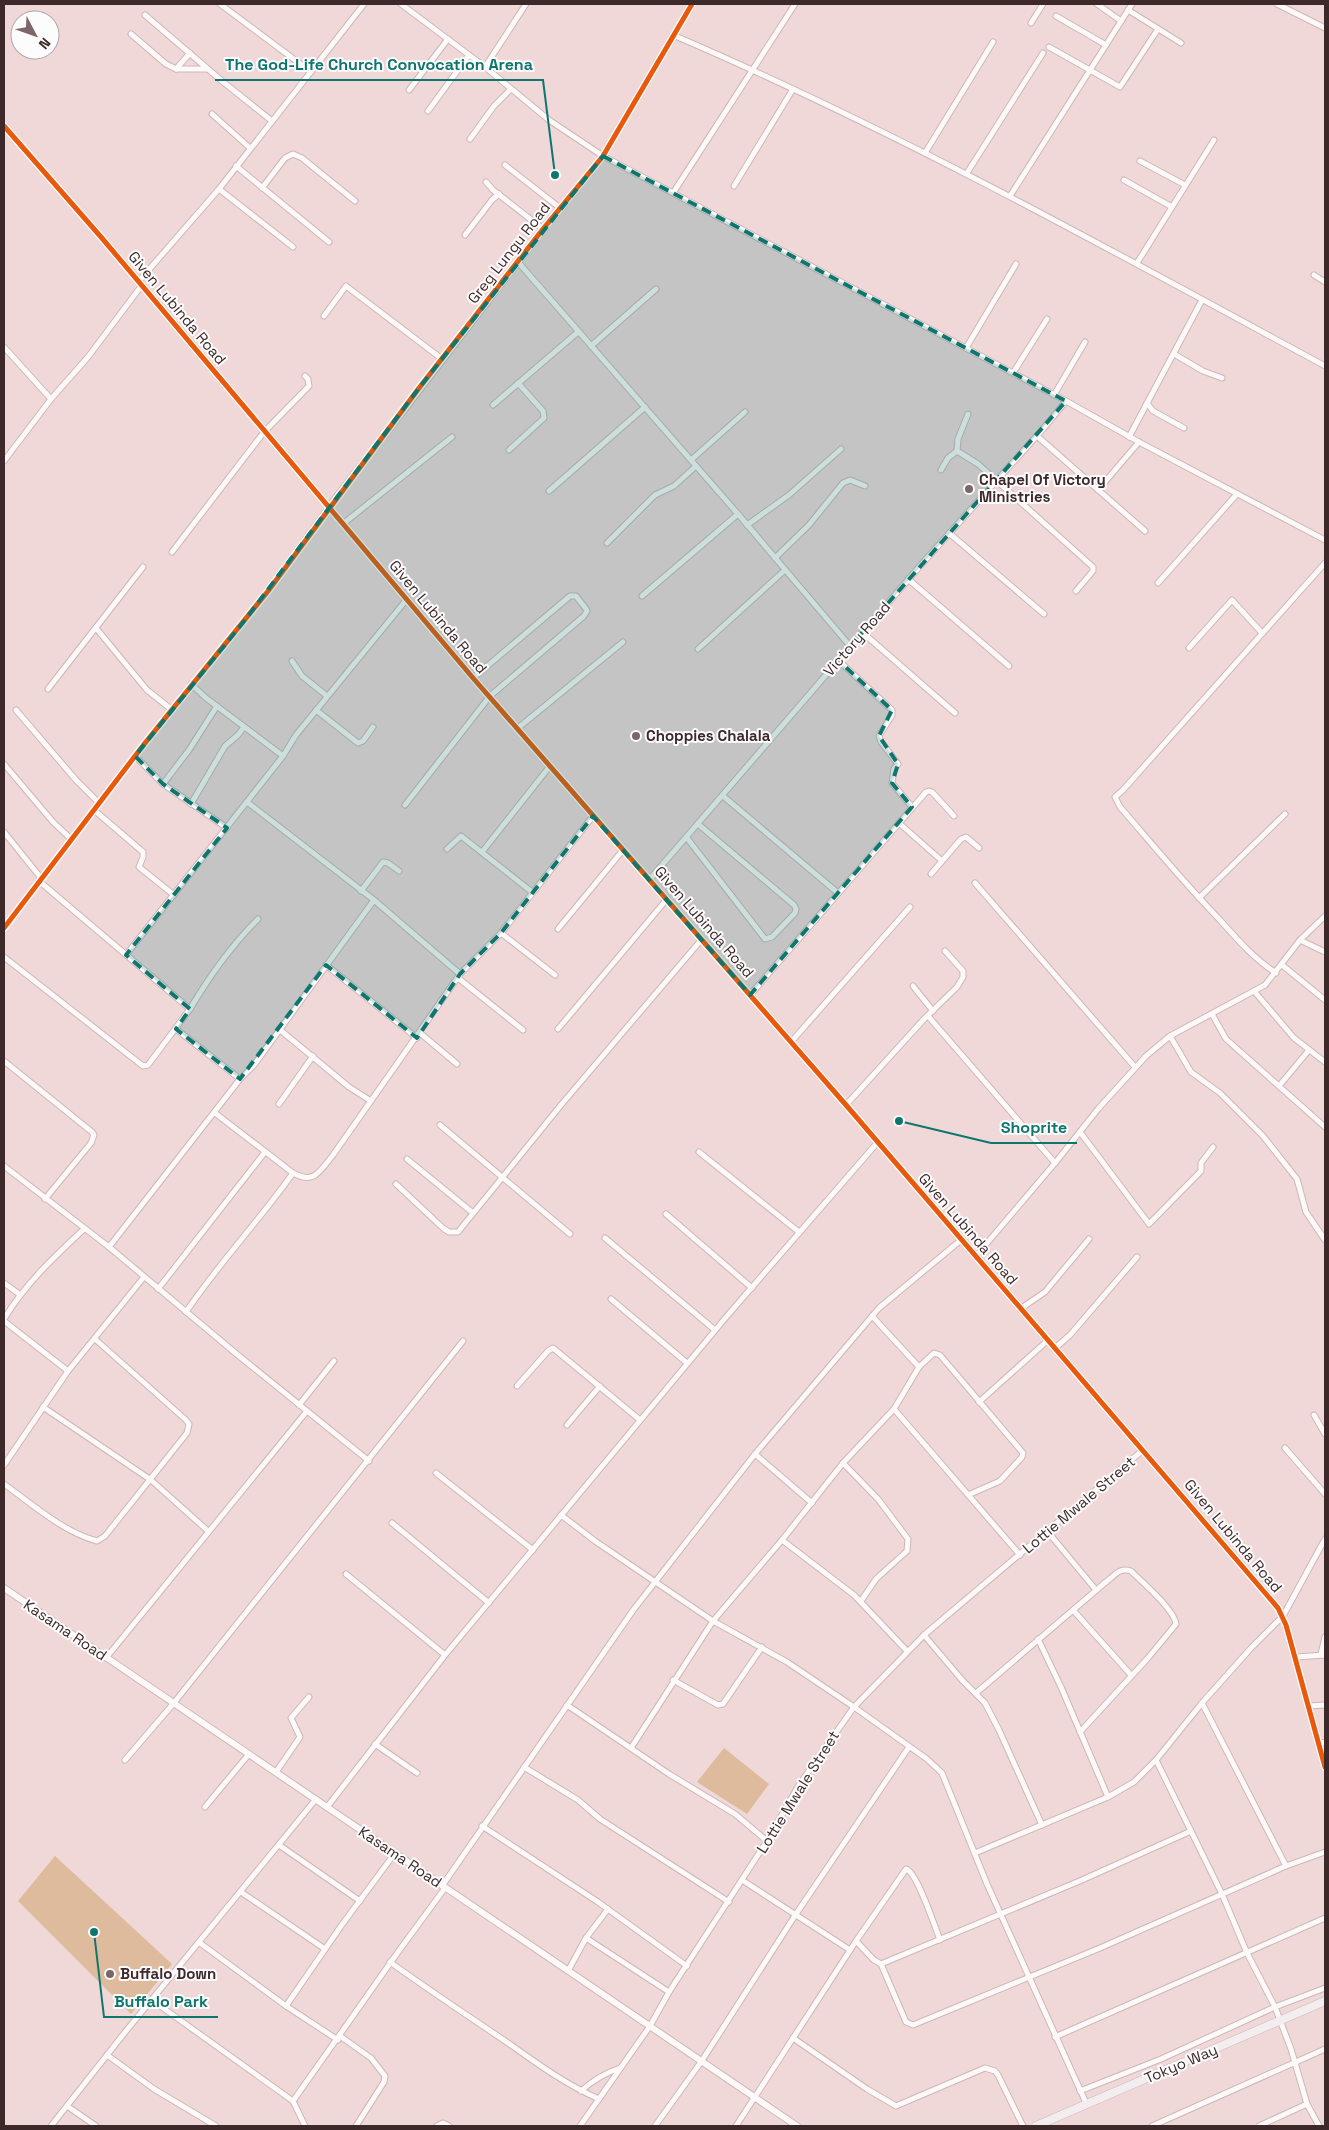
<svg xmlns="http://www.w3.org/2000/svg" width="1329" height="2130" font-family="'Space Grotesk',sans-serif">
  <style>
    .green { fill: #ddbb9c }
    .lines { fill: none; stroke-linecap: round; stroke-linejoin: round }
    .minor-casing { stroke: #ccb7b8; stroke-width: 7 }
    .tertiary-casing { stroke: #ccb7b8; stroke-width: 8 }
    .secondary-casing { stroke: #ccb7b8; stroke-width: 9 }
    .minor { stroke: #fdf9f9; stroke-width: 5 }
    .tertiary { stroke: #fdf9f9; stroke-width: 6 }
    .secondary { stroke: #f3edf0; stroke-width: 8 }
    .cycleway-casing { stroke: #fcfcfc; stroke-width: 8 }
    .cycleway { stroke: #e8590c; stroke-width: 5 }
    .marked { fill: #0f766e; fill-opacity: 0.2; stroke: #0f766e; stroke-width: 4; stroke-dasharray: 10 6; stroke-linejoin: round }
    .poi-dot { fill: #7c6667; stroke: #fcfcfc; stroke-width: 2 }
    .labels { text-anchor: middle; stroke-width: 4; stroke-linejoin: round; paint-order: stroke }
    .street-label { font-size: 15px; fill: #3d282a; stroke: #fcfcfc }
    .poi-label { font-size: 15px; font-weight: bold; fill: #3d282a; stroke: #fcfcfc; text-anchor: start }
    .leader { fill: none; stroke: #0f766e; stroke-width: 2 }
    .callout-dot { fill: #0f766e; stroke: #fcfcfc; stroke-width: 2 }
    .callout-label { font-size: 16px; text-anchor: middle; font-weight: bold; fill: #0f766e; stroke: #fcfcfc; stroke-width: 4; stroke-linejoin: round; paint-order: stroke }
  </style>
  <rect width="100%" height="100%" fill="#f0d8d9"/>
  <g class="green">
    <polygon points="724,1748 769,1784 747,1814 697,1782"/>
    <polygon points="55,1856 172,1964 131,2014 18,1901"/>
  </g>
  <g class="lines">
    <defs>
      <g id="minor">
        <polyline points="220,4 311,72"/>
        <polyline points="401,4 485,67 549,120 603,156 1066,401 1139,442 1325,540"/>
        <polyline points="1097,4 1121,21"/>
        <polyline points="1277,4 1325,28"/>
        <polyline points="1128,10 1181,43"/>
        <polyline points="145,15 222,81 272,121"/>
        <polyline points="1056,16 1106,45"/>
        <polyline points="1031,23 1043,4"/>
        <polyline points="131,34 166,64 176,69 207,69"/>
        <path d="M673 35C897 131 1111 250 1325 366"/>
        <polyline points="1049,47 1120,87 1158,29"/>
        <polyline points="485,67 526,4"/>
        <polyline points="176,69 190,53"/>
        <polyline points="409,90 448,39"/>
        <polyline points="428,111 469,55"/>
        <polyline points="212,114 250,148"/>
        <polyline points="470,139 494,106 511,89"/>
        <polyline points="925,153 993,42"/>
        <polyline points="1140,161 1185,185"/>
        <polyline points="505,165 560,208"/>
        <polyline points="236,166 329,242"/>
        <polyline points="967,173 1043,53"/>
        <polyline points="1124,180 1172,207"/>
        <polyline points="486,182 493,190 543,229"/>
        <polyline points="734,186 793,89"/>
        <polyline points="262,188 285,158 293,154 302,158 355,201"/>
        <polyline points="219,189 293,247"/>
        <polyline points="673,193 795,4"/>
        <polyline points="1010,196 1132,4"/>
        <polyline points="465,235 492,200 499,194"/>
        <polyline points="518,262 738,514 850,646"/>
        <polyline points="1137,263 1214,140"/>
        <polyline points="1314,275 1325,282"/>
        <polyline points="139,281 219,189 364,4"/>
        <polyline points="324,316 346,286 442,359"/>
        <polyline points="591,346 656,289"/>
        <polyline points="4,347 51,399"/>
        <polyline points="966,348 1016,264"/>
        <polyline points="1174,354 1203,371 1222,378"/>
        <polyline points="1013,373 1047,319"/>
        <polyline points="1054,395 1085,342"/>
        <polyline points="1147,403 1153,411 1184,428"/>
        <polyline points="493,405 578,332"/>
        <polyline points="1037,436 1145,531"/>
        <polyline points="1129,437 1202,300"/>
        <polyline points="509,450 544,418 543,411 518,383"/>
        <polyline points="957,451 958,439 968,414"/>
        <polyline points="691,460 745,412"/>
        <polyline points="4,461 51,399 88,357 142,285"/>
        <polyline points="941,470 948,458 957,451 978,464 1093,567 1093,571 1076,591"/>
        <polyline points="1098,490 1139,442"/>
        <polyline points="549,491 645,407"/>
        <polyline points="344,523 452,437"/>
        <polyline points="747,525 789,495 841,449"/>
        <polyline points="949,533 1044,614"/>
        <polyline points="607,543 655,495 674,486 696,466"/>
        <polyline points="172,552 264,432 309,386 308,379 305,376"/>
        <polyline points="775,558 809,525 843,483 850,480 865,486"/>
        <polyline points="908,579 1009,666"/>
        <polyline points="1158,583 1237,494"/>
        <polyline points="642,596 738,514"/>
        <polyline points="96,628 147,690 171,709"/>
        <polyline points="862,632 955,713"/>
        <polyline points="1189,648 1232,600 1262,633"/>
        <polyline points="698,649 785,570"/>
        <polyline points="838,660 892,710 892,715 879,736 881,742 898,764 894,769 892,783 912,807"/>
        <polyline points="292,661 302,676 327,696"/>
        <polyline points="191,684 206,698 283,756"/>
        <polyline points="48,689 143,567"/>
        <polyline points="16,710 76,780 99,803"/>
        <polyline points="316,710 358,743 363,741 373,727"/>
        <polyline points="518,728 623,642"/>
        <polyline points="135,756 163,784 227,828"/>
        <polyline points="4,764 53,822 71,839"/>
        <polyline points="163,784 189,750 217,706"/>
        <polyline points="723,796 838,893"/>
        <polyline points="247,802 374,900 460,974"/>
        <polyline points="191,804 225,746 238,735 244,727"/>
        <polyline points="405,805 490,696 584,616 587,611 586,609 576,596 570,596 473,678"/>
        <polyline points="94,810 143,852 143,857 139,867 174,895"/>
        <polyline points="899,823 942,861"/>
        <polyline points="4,832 41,878"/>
        <polyline points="687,838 765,939 772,937 795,913 796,909 794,905 698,824"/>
        <polyline points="447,849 461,836 532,892"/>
        <polyline points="482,852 550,766"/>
        <polyline points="931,874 961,839 966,837 979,848"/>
        <polyline points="650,879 920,566 1043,429 1066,401"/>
        <polyline points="975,883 1135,1067"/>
        <polyline points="361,891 383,862 388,863 399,871"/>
        <polyline points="1199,898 1285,814"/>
        <polyline points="4,928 145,743 268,591 329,507"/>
        <polyline points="558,929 623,850"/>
        <polyline points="501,933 555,975"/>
        <polyline points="1300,940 1325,952"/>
        <polyline points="126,955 283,756 296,735 407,599"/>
        <polyline points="4,957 143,1066 148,1065 190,1009 39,881"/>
        <polyline points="326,965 417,1038"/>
        <polyline points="1282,965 1325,1000"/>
        <path d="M1276 973C1254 959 1237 939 1220 920 1185 884 1153 845 1120 807L1115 797 1123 790 1325 563"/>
        <polyline points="458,978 523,1030"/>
        <polyline points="913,986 933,1011"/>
        <polyline points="1254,991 1294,1038 1325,1062"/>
        <polyline points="750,995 926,792 929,791 932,792 954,816"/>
        <path d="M190 1009C209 977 231 946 258 919"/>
        <polyline points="1212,1014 1226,1039 1325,1127"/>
        <polyline points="928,1016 1055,1163"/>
        <polyline points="176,1029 240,1079"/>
        <polyline points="279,1029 349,1087 371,1101"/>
        <polyline points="558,1029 667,899"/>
        <polyline points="420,1033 457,1064"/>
        <polyline points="1170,1036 1191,1072 1220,1093 1263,1136 1293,1174 1297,1179 1306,1212 1325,1240"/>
        <polyline points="791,1042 910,907"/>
        <polyline points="4,1061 92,1132 94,1135 91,1143 45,1199"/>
        <polyline points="1279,1086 1309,1050"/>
        <polyline points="279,1104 313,1056"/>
        <polyline points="846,1105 925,1018 957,987 963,977 963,971 945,951"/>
        <path d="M215 1113 293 1173C314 1185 320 1171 333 1155L460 974 501 933 593 816"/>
        <polyline points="440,1125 570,1234"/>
        <polyline points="1080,1132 1149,1224 1201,1171 1201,1163 1213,1147"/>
        <polyline points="699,1152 799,1232"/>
        <polyline points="407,1159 473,1213"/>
        <polyline points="4,1166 109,1247 239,1356 369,1461"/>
        <polyline points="396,1184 444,1229 449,1232 458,1232 561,1105 702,939"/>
        <polyline points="666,1214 752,1288"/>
        <polyline points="605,1238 715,1330"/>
        <polyline points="109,1247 240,1079 254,1065 374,900"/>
        <polyline points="976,1256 1055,1163 1098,1109 1146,1056 1170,1036 1265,985 1300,940 1325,916"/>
        <polyline points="4,1283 19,1294"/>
        <polyline points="158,1289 265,1152"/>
        <polyline points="611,1299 687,1363"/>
        <polyline points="1020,1309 1045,1292 1089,1239"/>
        <path d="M186 1312C219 1263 259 1221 293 1173"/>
        <polyline points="872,1316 919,1367"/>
        <path d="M4 1319C25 1284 54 1257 84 1229"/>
        <polyline points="4,1321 68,1371"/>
        <polyline points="1054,1349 1070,1335 1137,1257"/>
        <polyline points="517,1386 548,1351 553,1348 640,1420"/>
        <polyline points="979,1402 1047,1341"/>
        <polyline points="299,1405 334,1361"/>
        <polyline points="43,1407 151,1480 208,1531"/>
        <polyline points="894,1409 1020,1555"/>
        <polyline points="1314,1415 1325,1434"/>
        <polyline points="567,1425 600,1386"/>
        <polyline points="1285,1448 1325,1494"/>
        <polyline points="755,1454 812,1503"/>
        <polyline points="843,1463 878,1499 908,1539 907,1551 876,1579 861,1601"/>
        <polyline points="4,1465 68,1371 144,1277"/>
        <polyline points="436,1473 533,1550"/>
        <path d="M4 1484C32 1504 63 1532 97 1541L105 1536 187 1433 189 1424 186 1420 95 1339"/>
        <polyline points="561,1515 595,1541 713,1621 787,1662 854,1707 927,1759 942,1773 987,1884 1087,2105"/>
        <polyline points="392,1523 489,1603"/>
        <polyline points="1048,1532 1096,1590"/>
        <polyline points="782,1540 854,1595 907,1651"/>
        <polyline points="346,1574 445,1655"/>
        <polyline points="1073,1610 1131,1675"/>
        <polyline points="924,1635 962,1680 985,1703 999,1730 1042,1825"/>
        <polyline points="1038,1639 1061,1687 1108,1797"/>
        <polyline points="1321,1654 1325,1637"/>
        <polyline points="1296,1657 1325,1655"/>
        <polyline points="106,1658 307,1411"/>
        <polyline points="673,1680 718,1705 723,1704 762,1647"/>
        <path d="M976 1693 1107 1581C1115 1575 1120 1567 1131 1571 1143 1583 1174 1609 1176 1624L1148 1658 1080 1732"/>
        <polyline points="1202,1703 1286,1866"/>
        <polyline points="567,1705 669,1774 735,1814 767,1841"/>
        <polyline points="1308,1706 1325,1705"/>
        <polyline points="1319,1742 1325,1743"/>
        <polyline points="375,1744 417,1773"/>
        <polyline points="631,1748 713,1621 782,1540 843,1463 894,1409 919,1367 934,1353 940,1355 1023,1453 1022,1457 1000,1481 968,1495"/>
        <polyline points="125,1760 173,1704 463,1341"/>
        <polyline points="1156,1760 1222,1894 1247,1953 1275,2007 1291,2049 1307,2104 1319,2126"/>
        <polyline points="524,1767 578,1800 600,1819 729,1902"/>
        <polyline points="276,1772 300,1737 291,1718 309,1697"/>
        <polyline points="205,1807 249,1754"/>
        <polyline points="327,1807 445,1655 727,1316 877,1143"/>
        <polyline points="482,1826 598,1902 687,1966"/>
        <polyline points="279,1845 360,1901"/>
        <polyline points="975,1853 1108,1797 1134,1782 1156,1760 1202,1703 1251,1648 1283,1616 1325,1539"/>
        <polyline points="742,1880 850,1950"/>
        <polyline points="442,1886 634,1609 755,1454 879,1308 961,1240"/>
        <polyline points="241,1892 325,1949"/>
        <polyline points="586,1938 669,1992"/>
        <polyline points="856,1941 874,1960 881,1964 906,2022 913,2025 1100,1948 1286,1866 1325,1852"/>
        <polyline points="200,1943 286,2006 338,2040"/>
        <path d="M390 1962C430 1991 470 2017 511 2045 539 2065 567 2085 599 2099"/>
        <polyline points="881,1964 1082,1880 1191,1831"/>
        <polyline points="568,1971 586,1938 608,1909"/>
        <polyline points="152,2000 293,2101 305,2126"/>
        <polyline points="286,2006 341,1926 395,1853"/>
        <polyline points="340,2036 371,2058 385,2076 384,2082 356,2126"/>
        <polyline points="1055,2037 1325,1918"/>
        <polyline points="793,2038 867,2089 896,2106 985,2068 995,2071 998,2075 1023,2126"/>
        <polyline points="107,2055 154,2089 216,2126"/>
        <path d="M581 2091C593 2080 605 2073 620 2068"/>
        <polyline points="1080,2091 1161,2059 1275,2007 1325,1988"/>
        <polyline points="293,2101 398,1952 445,1888"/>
        <polyline points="67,2106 96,2126"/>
        <polyline points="51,2126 126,2031 316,1799"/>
        <polyline points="437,2126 443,2123 449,2126"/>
        <polyline points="580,2126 650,2026 669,1992 767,1841 799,1785 854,1707 924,1635 1143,1450"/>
        <polyline points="655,2126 701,2062 796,1914 909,1747"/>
        <path d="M736 2126 856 1941 906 1869C917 1872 935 1927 940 1940"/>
        <polyline points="1152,2126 1325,2049"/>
        <polyline points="1259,2126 1307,2104"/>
      </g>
      <g id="tertiary">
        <polyline points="4,126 101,237 473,678 846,1105 1278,1608 1286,1625 1325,1767"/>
        <polyline points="329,507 543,229 603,156 692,4"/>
        <polyline points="4,1588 797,2126"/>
      </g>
      <polyline id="secondary" points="1036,2126 1325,2001"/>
    </defs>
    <use href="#minor" class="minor-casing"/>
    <use href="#tertiary" class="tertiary-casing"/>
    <use href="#secondary" class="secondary-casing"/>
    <use href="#minor" class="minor"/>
    <use href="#tertiary" class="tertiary"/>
    <use href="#secondary" class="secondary"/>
    <defs>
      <g id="cycleway">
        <polyline points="4,126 101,237 473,678 846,1105 1278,1608 1286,1625 1325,1767"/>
        <polyline points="4,928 145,743 268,591 419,388 543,229 603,156 692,4"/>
      </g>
    </defs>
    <use href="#cycleway" class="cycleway-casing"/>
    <use href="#cycleway" class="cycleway"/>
  </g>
  <path class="marked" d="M603 156 1066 401 838 660 892 710 879 736 898 764 892 783 912 807 750 995 593 816 501 933 460 974 417 1038 326 965 240 1079 176 1029 190 1009 126 955 227 828 163 784 135 756 245 620 419 388Z"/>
  <g class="poi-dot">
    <circle cx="969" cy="489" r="5"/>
    <circle cx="636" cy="736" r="5"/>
    <circle cx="110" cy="1974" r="5"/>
  </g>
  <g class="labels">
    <g class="street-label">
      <text transform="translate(509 253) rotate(-52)" y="5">Greg Lungu Road</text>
      <text transform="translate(177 308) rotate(50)" y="5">Given Lubinda Road</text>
      <text transform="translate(438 617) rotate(50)" y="5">Given Lubinda Road</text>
      <text transform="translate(857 639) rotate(-49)" y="5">Victory Road</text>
      <text transform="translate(704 922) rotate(49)" y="5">Given Lubinda Road</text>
      <text transform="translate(968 1229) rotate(49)" y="5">Given Lubinda Road</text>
      <text transform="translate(1079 1505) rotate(-40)" y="5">Lottie Mwale Street</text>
      <text transform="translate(1233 1536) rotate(50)" y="5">Given Lubinda Road</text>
      <text transform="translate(65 1630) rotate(34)" y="5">Kasama Road</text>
      <text transform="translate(798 1792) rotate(-58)" y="5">Lottie Mwale Street</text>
      <text transform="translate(400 1857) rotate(34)" y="5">Kasama Road</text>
      <text transform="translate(1181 2064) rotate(-23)" y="5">Tokyo Way</text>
    </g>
    <g class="poi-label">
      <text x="979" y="485">Chapel Of Victory<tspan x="979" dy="17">Ministries</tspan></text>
      <text x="646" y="741">Choppies Chalala</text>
      <text x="120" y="1979">Buffalo Down</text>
    </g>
  </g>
  <path class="leader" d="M555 175L543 80H215M899 1121L991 1143H1077M94 1932L104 2017H218"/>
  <g class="callout-dot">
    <circle cx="555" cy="175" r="5"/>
    <circle cx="899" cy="1121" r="5"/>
    <circle cx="94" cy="1932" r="5"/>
  </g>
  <g class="callout-label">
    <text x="379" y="70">The God-Life Church Convocation Arena</text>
    <text x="1034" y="1133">Shoprite</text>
    <text x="161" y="2007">Buffalo Park</text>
  </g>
  <rect width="1329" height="2130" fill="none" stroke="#3d282a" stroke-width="10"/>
  <g transform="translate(35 35) rotate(131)"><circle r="24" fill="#fcfcfc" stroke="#b0a7a8"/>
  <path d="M0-4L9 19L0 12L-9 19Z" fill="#7c6667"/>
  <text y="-8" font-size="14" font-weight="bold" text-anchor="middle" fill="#3d282a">N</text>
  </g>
</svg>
